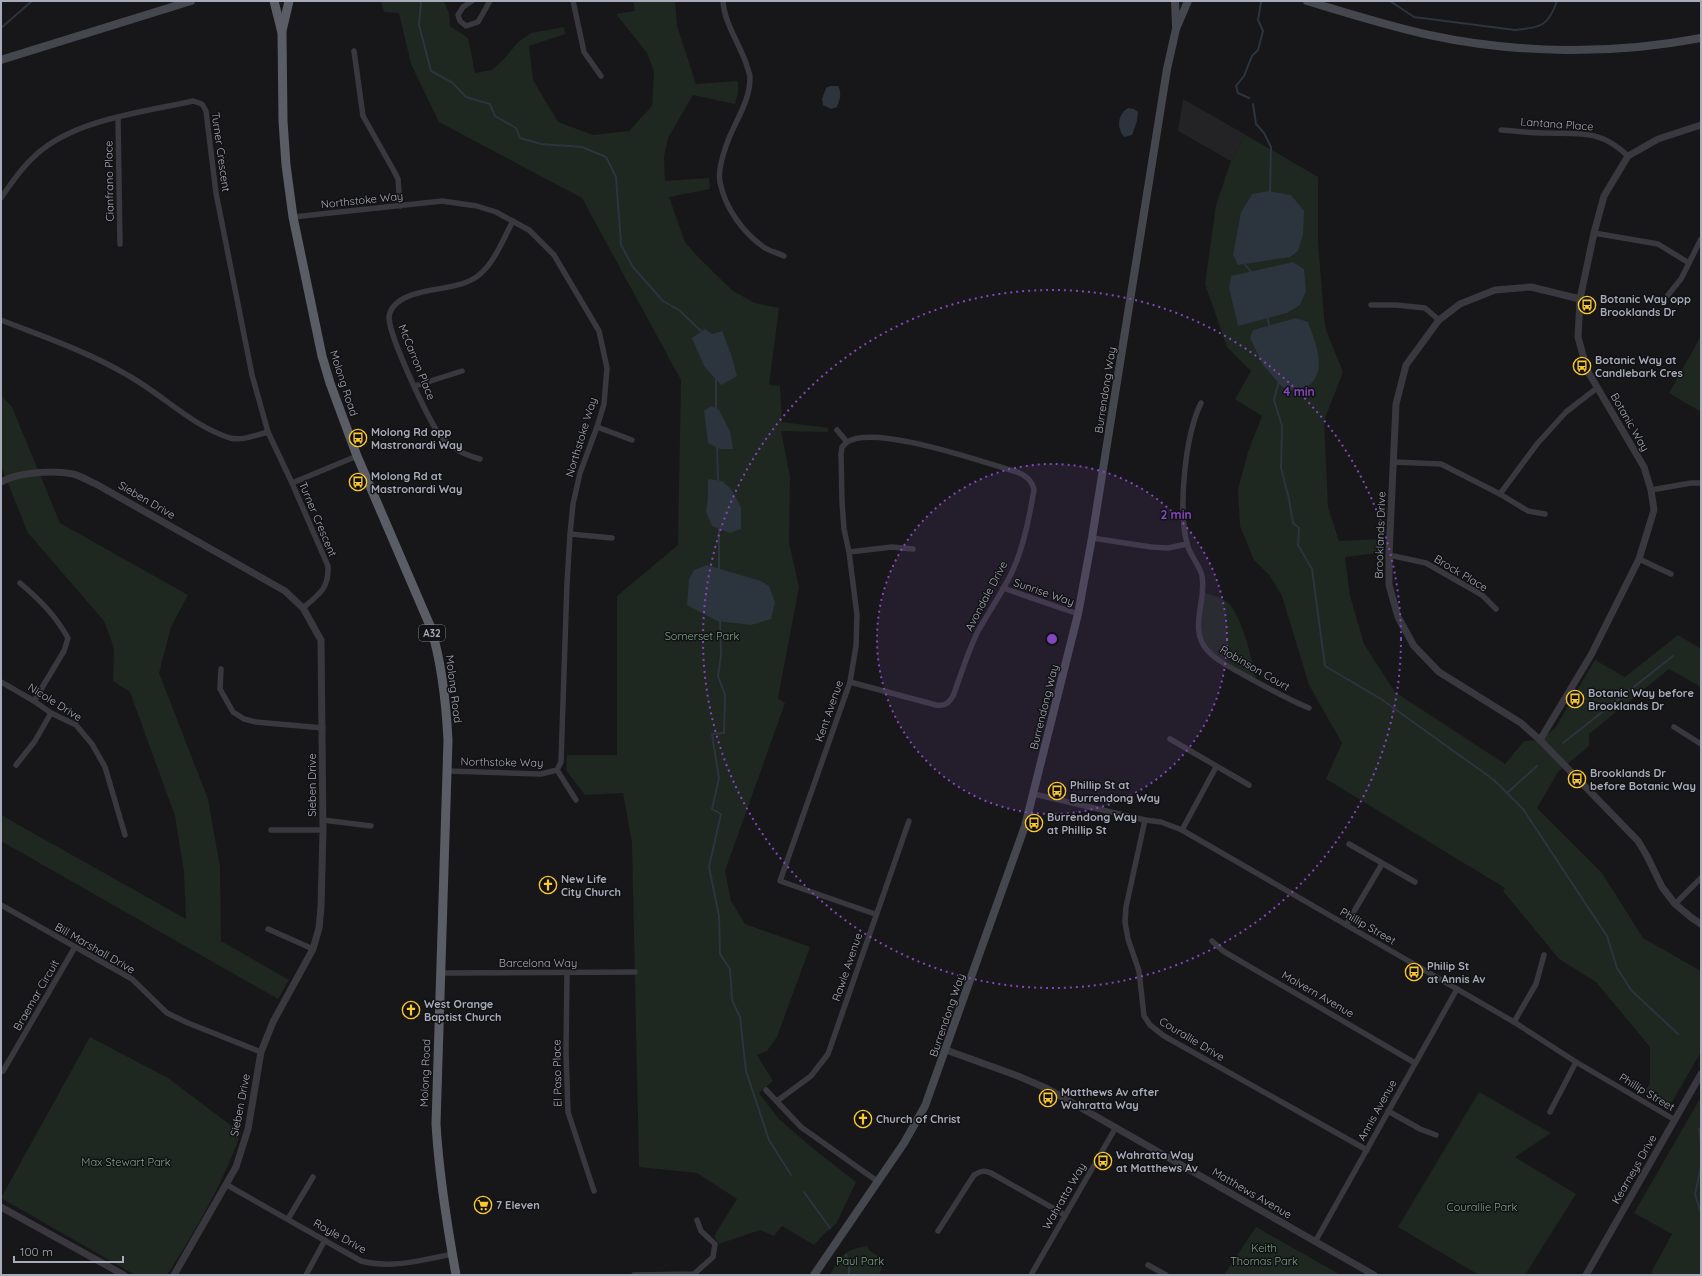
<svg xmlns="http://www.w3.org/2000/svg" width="1702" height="1276" font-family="Quicksand,sans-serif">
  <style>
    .built { fill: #232326 }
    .green { fill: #1e2720 }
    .water { fill: #2c343e }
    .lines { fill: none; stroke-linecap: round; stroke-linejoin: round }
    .stream { stroke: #2c343e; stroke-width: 2 }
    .minor { stroke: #38383e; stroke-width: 5.5 }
    .tertiary { stroke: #38383e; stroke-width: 7 }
    .secondary { stroke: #45474e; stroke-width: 8 }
    .trunk { stroke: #5b5d66; stroke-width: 9 }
    .ring { fill: none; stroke: #8446be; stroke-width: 2; stroke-dasharray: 2 4 }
    .labels { text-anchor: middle; stroke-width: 3; stroke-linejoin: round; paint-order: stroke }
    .shield { fill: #121214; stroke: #7b7e88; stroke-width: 1 }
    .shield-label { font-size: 10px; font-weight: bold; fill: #a8acba }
    .street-label { font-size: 11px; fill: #a8acba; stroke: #121214 }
    .poi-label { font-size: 11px; font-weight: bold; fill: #a8acba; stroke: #121214; text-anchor: start }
    .park-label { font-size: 11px; fill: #7ea684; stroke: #121214 }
    .centre { fill: #8446be; stroke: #121214; stroke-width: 2 }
    .ring-label { font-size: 12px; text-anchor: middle; font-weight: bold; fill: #8446be; stroke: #121214; stroke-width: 3; stroke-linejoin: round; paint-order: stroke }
  </style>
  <rect width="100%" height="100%" fill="#171719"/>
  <polygon class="built" points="1183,99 1246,135 1231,161 1178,131"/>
  <g class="green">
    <polygon points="381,1 444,1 449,13 450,26 468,38 475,73 492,70 504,59 518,42 531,33 564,27 565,34 529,46 533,80 558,122 593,135 629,131 652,106 654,72 647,53 616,14 635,11 633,1 675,1 677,26 696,84 738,81 738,93 735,104 693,95 668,138 664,157 665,181 709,178 710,189 669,197 685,242 700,259 733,291 755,303 779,308 769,385 780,386 782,422 828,428 828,432 781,431 790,476 789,543 799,587 778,698 785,703 725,871 731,901 745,924 810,947 777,1037 767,1051 757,1055 773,1081 759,1093 779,1119 810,1146 856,1182 836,1224 824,1234 814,1245 782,1226 774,1236 760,1230 719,1244 714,1236 737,1199 697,1173 639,1167 632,843 623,793 585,795 566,770 567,755 617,755 617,596 678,545 681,380 582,198 439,122 411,64 399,13 384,12"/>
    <polygon points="1246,135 1318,177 1318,242 1324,317 1326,330 1343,372 1324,421 1328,507 1339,541 1379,539 1378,553 1345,557 1350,596 1364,644 1395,692 1505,764 1524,741 1540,740 1556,727 1595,660 1625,677 1678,635 1701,649 1701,687 1669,669 1589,734 1589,746 1558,772 1537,808 1602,873 1643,938 1701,971 1701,1052 1672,1102 1665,1104 1645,1092 1650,1083 1650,1047 1596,982 1559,959 1503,891 1505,888 1326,779 1342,743 1309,685 1282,596 1270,576 1254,560 1240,526 1238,489 1248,452 1262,416 1235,399 1251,371 1227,347 1205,284 1216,205 1231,161"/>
    <polygon points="1701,336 1701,412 1669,393"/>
    <polygon points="1,395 12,407 60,523 188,595 171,627 159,673 208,799 220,867 221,941 289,980 278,999 1,841 1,815 186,919 184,872 175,816 130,692 113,681 114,648 104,621 28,533 1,466"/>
    <path d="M1203 592C1210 595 1218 596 1224 600 1242 610 1252 662 1257 682L1208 652 1199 637Z"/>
    <path d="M90 1037 168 1078 241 1133C223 1183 196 1230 167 1275H135L1 1198Z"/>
    <polygon points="1479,1092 1551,1133 1515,1157 1576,1194 1525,1275 1479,1275 1398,1227"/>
    <polygon points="1701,1097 1701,1275 1655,1275 1651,1273 1672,1234 1634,1213"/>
    <polygon points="1256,1227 1341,1275 1224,1275"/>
    <path d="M867 1246 870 1251 884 1260 879 1275H830C840 1256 845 1249 867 1246Z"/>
  </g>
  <g class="water">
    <path d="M830 86H838C842 93 840 99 837 107L831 109 823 105 822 99 826 88Z"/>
    <path d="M1128 108 1134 109 1138 112 1137 121 1132 135 1124 137C1116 127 1118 114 1128 108Z"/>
    <polygon points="1269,191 1291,195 1304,211 1303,235 1298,251 1290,257 1238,265 1233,255 1241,212 1252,194"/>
    <polygon points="1293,262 1304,269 1306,291 1300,305 1287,313 1238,326 1229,288 1231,276"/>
    <path d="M1296 318 1308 322C1317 347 1331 377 1299 392L1282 387 1263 365 1250 338 1253 330Z"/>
    <polygon points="705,329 712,334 722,331 731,354 737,376 721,385 704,366 692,338"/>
    <polygon points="711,406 719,410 730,431 733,449 720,449 708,443 704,411"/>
    <polygon points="708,479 722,481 731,489 741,507 741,529 730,533 712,526 706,512 708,497"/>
    <polygon points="707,565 761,581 769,586 775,602 771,619 751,625 717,621 687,605 689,579 694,570"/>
  </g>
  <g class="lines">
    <g class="stream">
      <polyline points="419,1 421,3 419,25 431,71 453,83 466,97 490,104 495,116 516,128 520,138 541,144 582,147 606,157 616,177 621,245 633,267 663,301 679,310 702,332"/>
      <path d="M1390 1 1414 17 1515 30C1541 27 1548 27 1557 1"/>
      <polyline points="1686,1 1688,1"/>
      <polyline points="1,28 32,1"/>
      <polyline points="1249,98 1238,93 1236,86 1244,76 1252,56 1258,50 1263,31 1258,20 1261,2"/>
      <polyline points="1253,104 1256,124 1264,133 1271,147 1270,193"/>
      <polyline points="1244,263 1251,272"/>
      <polyline points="1267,317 1270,328"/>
      <polyline points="716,377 716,411"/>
      <polyline points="1279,381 1274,400 1282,426 1281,468 1289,499 1293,523 1299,528 1298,545 1312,569 1325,666 1381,699 1494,780 1523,809 1607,936 1617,968 1631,990 1678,1034"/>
      <polyline points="717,445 718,483"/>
      <polyline points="719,527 719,571"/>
      <polyline points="720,619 721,655 718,676 725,695 724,733 712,734 719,778 712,809 721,814 709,867 719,916 720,954 730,969 732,1000 740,1017 746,1071 769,1140 791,1175"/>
      <polyline points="1563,743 1673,656"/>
      <polyline points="1507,793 1537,766"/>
      <polyline points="1699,1129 1701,1146"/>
      <polyline points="1701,1167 1695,1194 1701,1213"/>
      <polyline points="804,1192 830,1228"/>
      <polyline points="846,1255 849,1264 849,1275"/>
    </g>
    <g class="minor">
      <polyline points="472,1 463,7 458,15 460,21 466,26 478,22 490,1"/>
      <polyline points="573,1 584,52 601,76"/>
      <path d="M723 1C724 22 739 43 746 63 747 68 750 73 750 78 750 104 732 125 725 149 722 158 718 172 720 182 725 208 743 233 765 248 770 251 778 253 784 256"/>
      <polyline points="354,51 363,116 394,171 398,179 400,206"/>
      <polyline points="118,118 120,244"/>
      <path d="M1501 130C1516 131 1530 133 1545 133 1580 134 1600 129 1628 156"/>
      <path d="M1 198C12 182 23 166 38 153 77 119 144 112 193 101L202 104 206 111 216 193 252 375 268 432 292 483 328 566C329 589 319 594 303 608"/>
      <polyline points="293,217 442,201 477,206 496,212 529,230 554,255 599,331 607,368 604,404 597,427 580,473 573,504 570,534 567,583 561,762 557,770 541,774 447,771"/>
      <polyline points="1594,233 1658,244 1689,263"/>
      <polyline points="1668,295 1681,279 1701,239"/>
      <polyline points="1371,305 1396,305 1425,308 1439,320"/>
      <path d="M1 320C44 337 89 352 129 376 163 395 192 426 230 438 243 441 256 435 268 432"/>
      <polyline points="415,386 462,371"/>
      <path d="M1201 403C1185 436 1178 508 1187 543 1189 555 1200 565 1202 576 1207 602 1187 630 1209 652 1218 662 1232 668 1244 675 1266 687 1287 699 1309 708"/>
      <polyline points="597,427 632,440"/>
      <path d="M837 430 847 442C876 424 982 462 1017 472 1026 476 1032 480 1034 490 1029 518 1024 546 1012 572 1002 593 988 613 977 633 967 654 961 675 953 696 948 704 945 706 936 705L850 682"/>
      <polyline points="847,442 842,447 841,454 842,502 844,529 849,552 857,615 856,646 850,682 780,881 875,914"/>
      <path d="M480 459C465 455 455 450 443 439 430 425 390 338 389 318 389 315 391 310 393 307 411 285 458 293 479 275 495 262 503 239 513 221"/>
      <polyline points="1393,462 1441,464 1500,494 1528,511 1545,514"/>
      <polyline points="292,483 357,456"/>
      <polyline points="1651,490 1691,483 1701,483"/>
      <polyline points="1500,494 1537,444 1566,412 1597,388"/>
      <polyline points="570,534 612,538"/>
      <polyline points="1092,538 1151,547 1168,548 1187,544"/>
      <polyline points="849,552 892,547 913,549"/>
      <polyline points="1389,555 1426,563 1482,595 1496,609"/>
      <polyline points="1639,559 1671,574"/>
      <path d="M20 583C40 600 55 615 68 638L64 651 34 701"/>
      <polyline points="1003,588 1078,614"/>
      <polyline points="221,669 220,689 233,712 244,719 256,722 323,728"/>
      <polyline points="1,682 34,701 51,713 76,725 92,744 105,767 125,835"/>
      <polyline points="1674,727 1701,744"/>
      <polyline points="1170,739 1249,785"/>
      <polyline points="16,765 35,741 51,713"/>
      <polyline points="557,770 576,800"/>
      <polyline points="1034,794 1145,820 1161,822 1182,830 1514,1022 1576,1062 1675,1120"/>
      <polyline points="323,820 371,826"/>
      <polyline points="1145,820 1126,907 1125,922 1128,939 1139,971 1144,1016 1150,1025 1164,1036 1367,1150"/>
      <polyline points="271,830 323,830"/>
      <polyline points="1182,830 1216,767"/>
      <polyline points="1349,844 1415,882"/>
      <polyline points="1675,904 1701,878"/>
      <polyline points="1,905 132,979 167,1013 188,1023 261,1052"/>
      <polyline points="1346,925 1382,864"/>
      <polyline points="268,929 313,949"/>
      <polyline points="1212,941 1223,951 1415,1063"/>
      <polyline points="441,973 635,972"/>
      <polyline points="567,973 566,1052 568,1112 594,1191"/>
      <polyline points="1514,1022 1536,984 1544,955"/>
      <polyline points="1,1072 3,1071 75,947"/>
      <polyline points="766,1090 801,1127 877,1181"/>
      <polyline points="777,1101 811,1076 828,1054 909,821"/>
      <polyline points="1388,1111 1420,1129 1436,1135"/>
      <polyline points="1550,1112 1576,1062"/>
      <path d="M227 1185 361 1261C393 1269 421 1260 453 1254"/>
      <polyline points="288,1219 313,1177"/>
      <path d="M938 1231 974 1175C981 1171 984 1170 991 1173L1065 1215"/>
      <polyline points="1315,1242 1457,989"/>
      <polyline points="1148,1265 1166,1275"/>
      <polyline points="306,1275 325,1240"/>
      <polyline points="634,1275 694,1274 713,1257 715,1244 701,1231 697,1220"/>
      <polyline points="1031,1275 1116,1127"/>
    </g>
    <g class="tertiary">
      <polyline points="1580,299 1531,287 1495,290 1460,304 1439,320 1406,365 1396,404 1389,555 1389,585 1398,617 1414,646 1439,672 1521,723 1540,740 1638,841 1647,856 1662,887 1675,904 1692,918 1701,924"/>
      <path d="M1 482C19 472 53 470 73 474 81 476 89 481 96 484L285 591 303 608 321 640 323 830 321 907 319 928 313 949 273 1022 261 1052 248 1129 236 1167 174 1275"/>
      <polyline points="1540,740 1591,655 1639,559 1654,510 1651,490 1644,467 1587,370 1578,337 1580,299 1594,233 1604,196 1628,156 1658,139 1701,125"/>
      <polyline points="946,1050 1018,1076 1048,1089 1374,1275"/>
      <polyline points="1,1207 124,1275"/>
      <polyline points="1586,1275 1701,1074"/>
    </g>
    <g class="secondary">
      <polyline points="1175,1 1176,26"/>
      <path d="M1307 1C1347 13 1388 26 1429 35 1518 54 1612 55 1701 38"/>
      <polyline points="1,60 191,1"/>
      <polyline points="814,1275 904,1143 925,1106 1025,826 1078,614 1092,538 1167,69 1176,29 1188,1"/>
    </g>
    <g class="trunk">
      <path d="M274 1 282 33 283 121 286 165 293 217 322 356 330 383 357 456 431 628C442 664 446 701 448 740L436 1124C439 1175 447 1225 456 1275"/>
      <polyline points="282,31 289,1"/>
    </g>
  </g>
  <circle cx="1052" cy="639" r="175" fill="#8446be" fill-opacity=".12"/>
  <g class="ring">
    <circle cx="1052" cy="639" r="175"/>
    <circle cx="1052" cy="639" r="349"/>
  </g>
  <defs>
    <symbol id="bus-ring" viewBox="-11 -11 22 22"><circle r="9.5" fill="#121214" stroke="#fcc92c" stroke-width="1.5"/><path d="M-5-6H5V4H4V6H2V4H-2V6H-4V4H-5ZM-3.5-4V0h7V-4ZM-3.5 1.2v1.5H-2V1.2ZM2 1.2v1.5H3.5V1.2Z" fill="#fcc92c"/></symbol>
    <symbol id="church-ring" viewBox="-11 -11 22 22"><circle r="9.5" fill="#121214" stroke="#fcc92c" stroke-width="1.5"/><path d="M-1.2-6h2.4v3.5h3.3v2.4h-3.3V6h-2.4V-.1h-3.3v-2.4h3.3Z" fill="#fcc92c"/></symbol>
    <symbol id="supermarket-ring" viewBox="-11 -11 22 22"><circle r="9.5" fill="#121214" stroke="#fcc92c" stroke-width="1.5"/><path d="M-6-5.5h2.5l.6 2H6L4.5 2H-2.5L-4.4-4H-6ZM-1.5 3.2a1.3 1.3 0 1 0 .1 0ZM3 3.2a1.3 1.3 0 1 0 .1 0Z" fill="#fcc92c"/></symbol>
  </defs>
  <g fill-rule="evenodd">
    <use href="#bus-ring" x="1577" y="295" width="20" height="20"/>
    <use href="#bus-ring" x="1572" y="356" width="20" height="20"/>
    <use href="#bus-ring" x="348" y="428" width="20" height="20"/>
    <use href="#bus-ring" x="348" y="472" width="20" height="20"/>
    <use href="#bus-ring" x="1565" y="689" width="20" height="20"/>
    <use href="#bus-ring" x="1567" y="769" width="20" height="20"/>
    <use href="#bus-ring" x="1047" y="781" width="20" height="20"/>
    <use href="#bus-ring" x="1024" y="813" width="20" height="20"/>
    <use href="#church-ring" x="538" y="875" width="20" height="20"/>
    <use href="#bus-ring" x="1404" y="962" width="20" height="20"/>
    <use href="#church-ring" x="401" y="1000" width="20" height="20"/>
    <use href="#bus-ring" x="1038" y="1088" width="20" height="20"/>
    <use href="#church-ring" x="853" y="1109" width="20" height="20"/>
    <use href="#bus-ring" x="1093" y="1151" width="20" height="20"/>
    <use href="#supermarket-ring" x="473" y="1195" width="20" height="20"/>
  </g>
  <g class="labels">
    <rect class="shield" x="419" y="625" width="26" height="16" rx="3"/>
    <g class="shield-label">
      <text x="432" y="637">A32</text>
    </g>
    <g class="street-label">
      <text transform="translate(1557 124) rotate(4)" y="4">Lantana Place</text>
      <text transform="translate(221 152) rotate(82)" y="4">Turner Crescent</text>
      <text transform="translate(109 181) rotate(-91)" y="4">Cianfrano Place</text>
      <text transform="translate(362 200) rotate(-6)" y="4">Northstoke Way</text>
      <text transform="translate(417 362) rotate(68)" y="4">McCarron Place</text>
      <text transform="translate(344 383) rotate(72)" y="4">Molong Road</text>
      <text transform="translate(1105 390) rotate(-81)" y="4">Burrendong Way</text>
      <text transform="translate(1630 422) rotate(60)" y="4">Botanic Way</text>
      <text transform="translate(581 437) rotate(-73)" y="4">Northstoke Way</text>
      <text transform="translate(147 500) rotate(30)" y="4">Sieben Drive</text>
      <text transform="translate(318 519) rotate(67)" y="4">Turner Crescent</text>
      <text transform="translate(1380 535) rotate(-88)" y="4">Brooklands Drive</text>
      <text transform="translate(1461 573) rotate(31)" y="4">Brock Place</text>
      <text transform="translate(1044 592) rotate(19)" y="4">Sunrise Way</text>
      <text transform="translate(986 596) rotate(-62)" y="4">Avondale Drive</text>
      <text transform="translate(1255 668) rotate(30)" y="4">Robinson Court</text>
      <text transform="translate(454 689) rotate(83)" y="4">Molong Road</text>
      <text transform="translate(55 702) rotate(32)" y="4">Nicole Drive</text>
      <text transform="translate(1044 707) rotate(-76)" y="4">Burrendong Way</text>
      <text transform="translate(829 711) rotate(-71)" y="4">Kent Avenue</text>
      <text transform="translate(502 762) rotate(1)" y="4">Northstoke Way</text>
      <text transform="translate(312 785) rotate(-90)" y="4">Sieben Drive</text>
      <text transform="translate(1368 926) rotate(30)" y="4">Phillip Street</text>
      <text transform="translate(95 948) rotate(30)" y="4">Bill Marshall Drive</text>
      <text x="538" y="967">Barcelona Way</text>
      <text transform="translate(847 967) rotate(-71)" y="4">Rawle Avenue</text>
      <text transform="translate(1318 994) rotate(30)" y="4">Malvern Avenue</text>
      <text transform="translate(36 995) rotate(-60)" y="4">Braemar Circuit</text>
      <text transform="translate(947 1015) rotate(-71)" y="4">Burrendong Way</text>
      <text transform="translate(1192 1039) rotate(31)" y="4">Courallie Drive</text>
      <text transform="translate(425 1073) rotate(-88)" y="4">Molong Road</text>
      <text transform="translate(557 1073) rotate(-91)" y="4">El Paso Place</text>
      <text transform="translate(1647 1092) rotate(31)" y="4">Phillip Street</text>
      <text transform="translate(240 1105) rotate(-79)" y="4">Sieben Drive</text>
      <text transform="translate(1377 1110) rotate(-61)" y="4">Annis Avenue</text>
      <text transform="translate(1634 1169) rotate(-60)" y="4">Kearneys Drive</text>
      <text transform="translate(1252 1193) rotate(30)" y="4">Matthews Avenue</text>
      <text transform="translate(1064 1196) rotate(-60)" y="4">Wahratta Way</text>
      <text transform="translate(340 1236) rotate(29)" y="4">Royle Drive</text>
    </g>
    <g class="poi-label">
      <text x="1600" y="303">Botanic Way opp<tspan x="1600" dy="13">Brooklands Dr</tspan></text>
      <text x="1595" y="364">Botanic Way at<tspan x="1595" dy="13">Candlebark Cres</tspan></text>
      <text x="371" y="436">Molong Rd opp<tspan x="371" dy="13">Mastronardi Way</tspan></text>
      <text x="371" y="480">Molong Rd at<tspan x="371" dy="13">Mastronardi Way</tspan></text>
      <text x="1588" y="697">Botanic Way before<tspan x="1588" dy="13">Brooklands Dr</tspan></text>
      <text x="1590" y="777">Brooklands Dr<tspan x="1590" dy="13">before Botanic Way</tspan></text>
      <text x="1070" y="789">Phillip St at<tspan x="1070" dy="13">Burrendong Way</tspan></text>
      <text x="1047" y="821">Burrendong Way<tspan x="1047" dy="13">at Phillip St</tspan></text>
      <text x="561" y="883">New Life<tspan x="561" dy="13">City Church</tspan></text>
      <text x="1427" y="970">Philip St<tspan x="1427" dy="13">at Annis Av</tspan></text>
      <text x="424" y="1008">West Orange<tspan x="424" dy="13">Baptist Church</tspan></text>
      <text x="1061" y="1096">Matthews Av after<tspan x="1061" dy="13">Wahratta Way</tspan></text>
      <text x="876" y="1123">Church of Christ</text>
      <text x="1116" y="1159">Wahratta Way<tspan x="1116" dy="13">at Matthews Av</tspan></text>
      <text x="496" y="1209">7 Eleven</text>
    </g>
    <g class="park-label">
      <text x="702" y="640">Somerset Park</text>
      <text x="126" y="1166">Max Stewart Park</text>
      <text x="1482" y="1211">Courallie Park</text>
      <text x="1264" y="1252">Keith<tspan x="1264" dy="13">Thomas Park</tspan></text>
      <text x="860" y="1265">Paul Park</text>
    </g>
  </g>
  <circle cx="1052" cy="639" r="6" class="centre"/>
  <g class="ring-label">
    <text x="1299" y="396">4 min</text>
    <text x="1176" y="519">2 min</text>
  </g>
  <rect width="1702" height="1276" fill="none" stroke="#a8acba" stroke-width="4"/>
  <path d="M14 1256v6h109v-6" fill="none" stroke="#a8acba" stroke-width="2"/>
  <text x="20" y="1256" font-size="12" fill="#a8acba" stroke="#121214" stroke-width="3" paint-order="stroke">100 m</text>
</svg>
